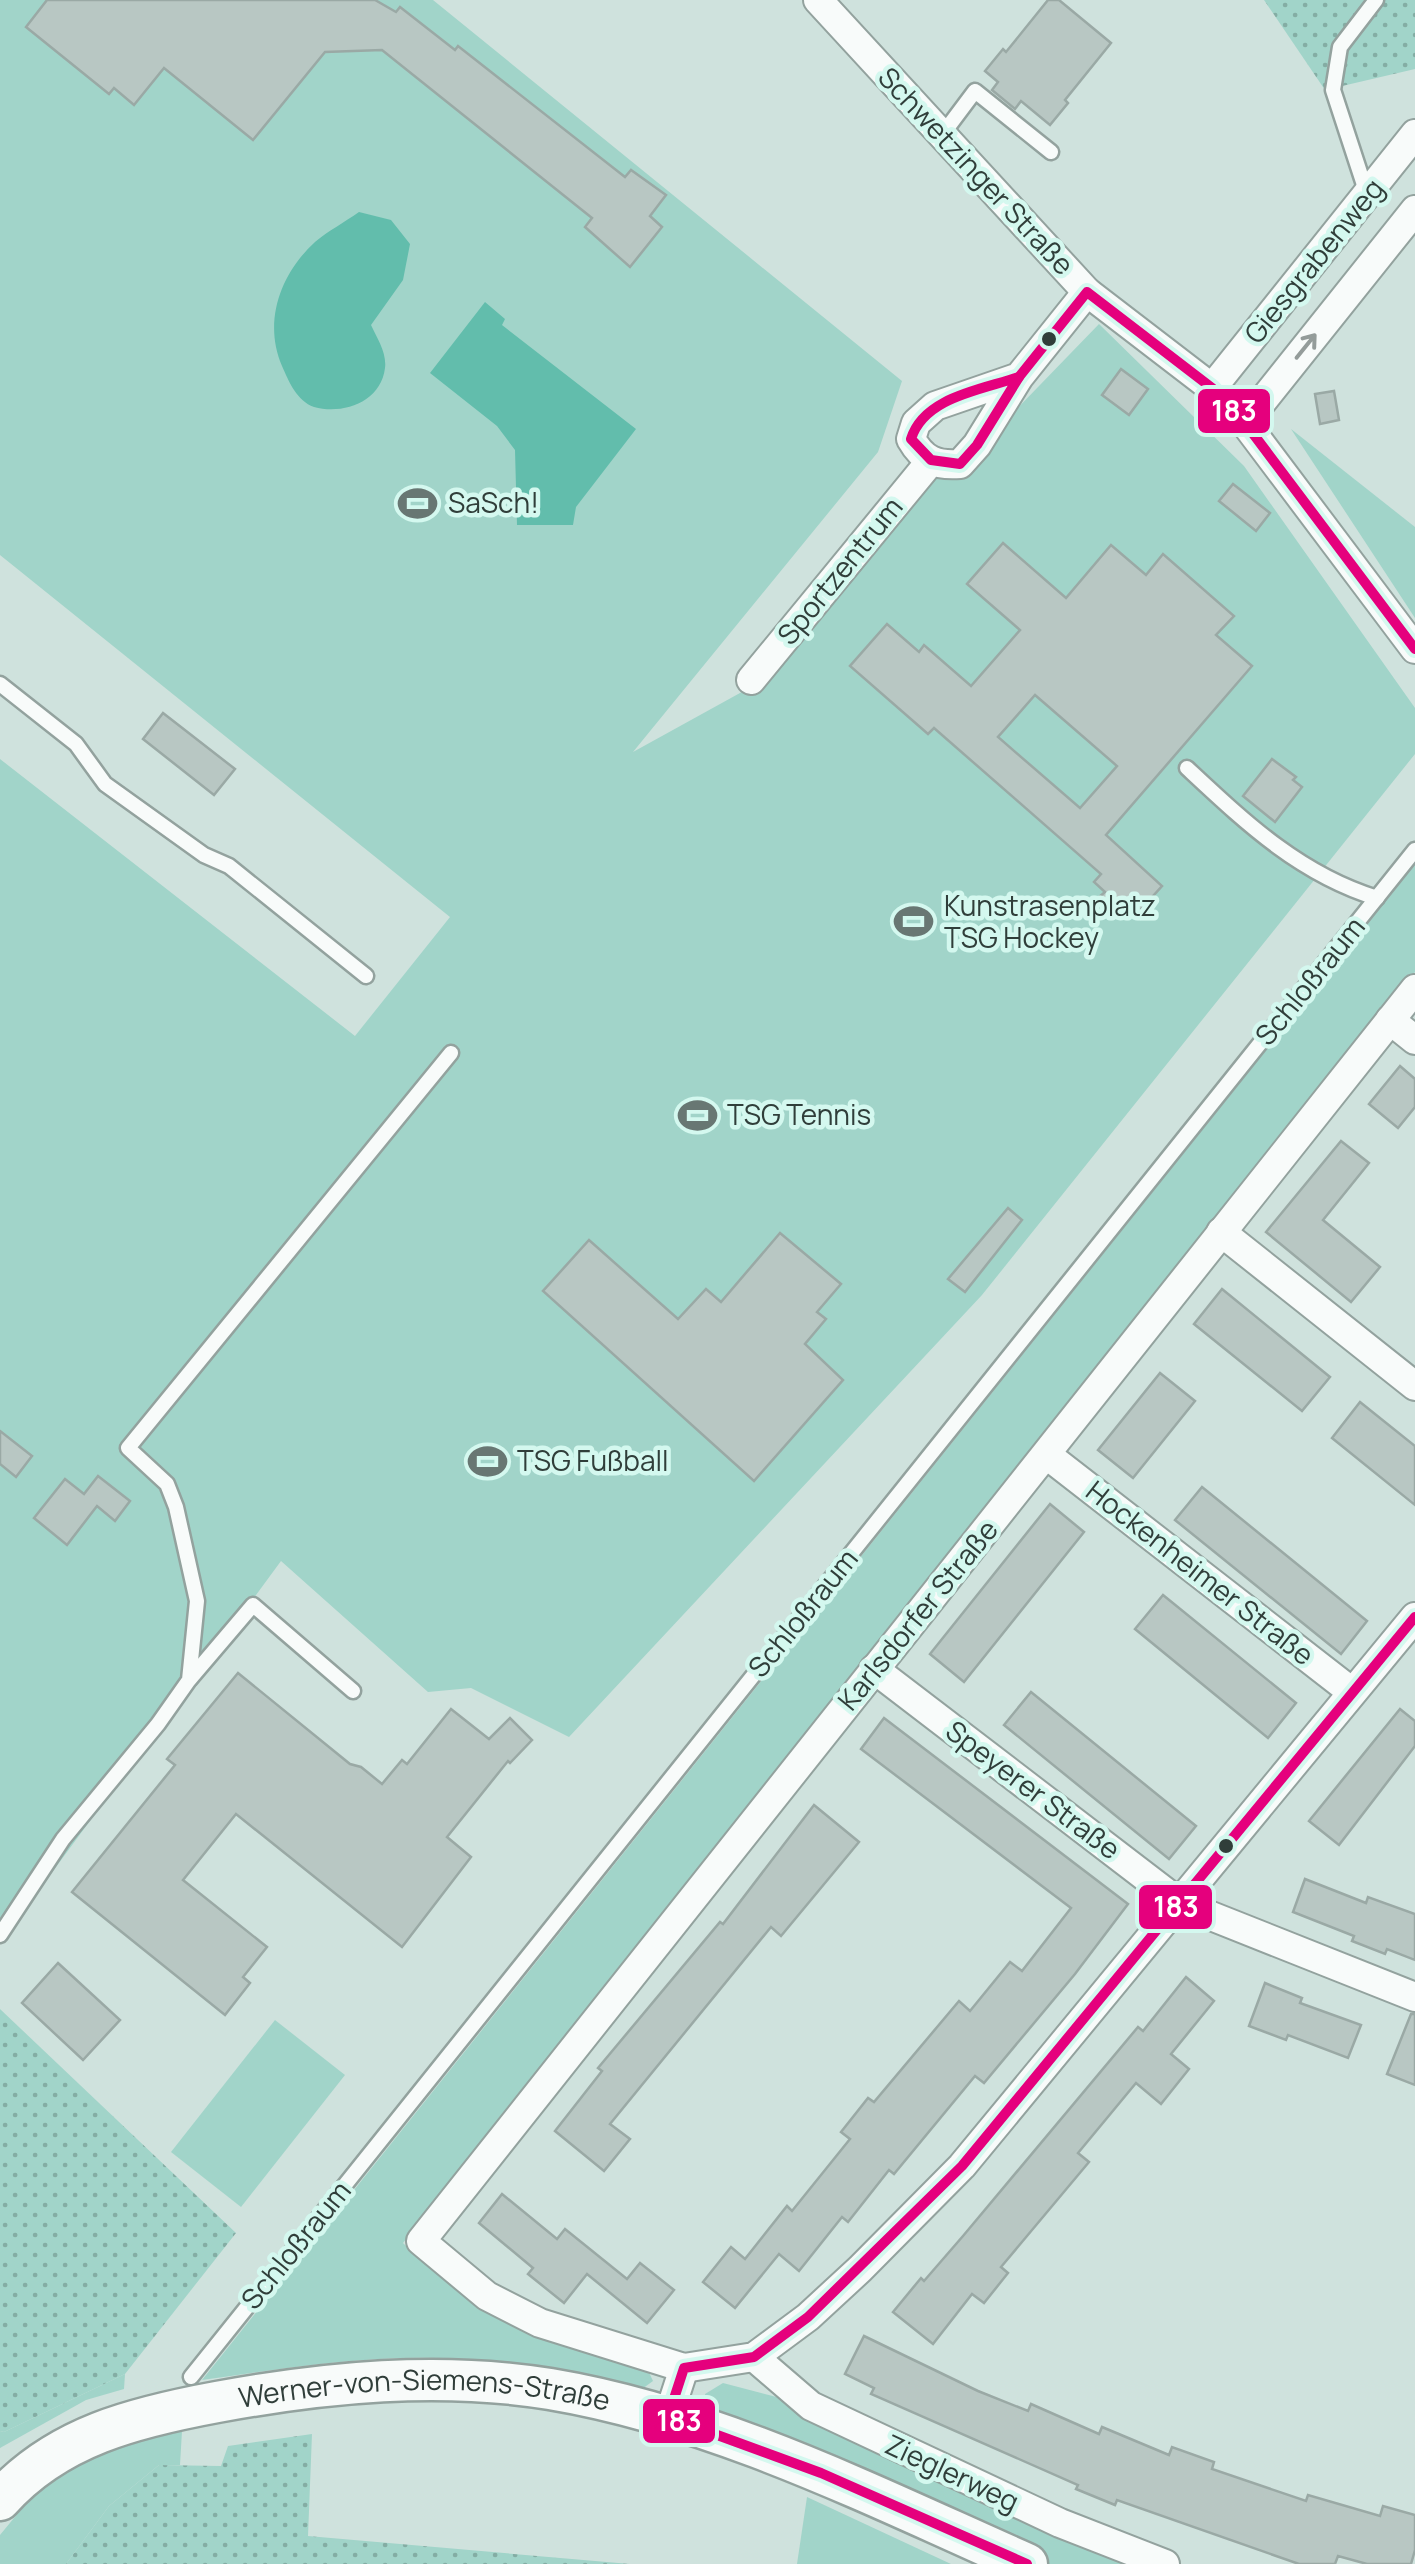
<svg xmlns="http://www.w3.org/2000/svg" width="1415" height="2564" font-family="Manrope,sans-serif">
  <style>
    .green { fill: #a1d4c9 }
    .garden { fill: url(#garden-dots) }
    .water { fill: #62bdac }
    .building { fill: #b8c7c3; stroke: #9aa9a5; stroke-width: 2.5; fill-rule: evenodd }
    .lines { fill: none; stroke-linecap: round; stroke-linejoin: round }
    .service-casing { stroke: #93a29e; stroke-width: 19 }
    .minor-casing { stroke: #93a29e; stroke-width: 32 }
    .secondary-casing { stroke: #93a29e; stroke-width: 45 }
    .service { stroke: #f8fbfa; stroke-width: 14 }
    .minor { stroke: #f8fbfa; stroke-width: 28 }
    .secondary { stroke: #f8fbfa; stroke-width: 40 }
    .bus-1-casing { stroke: #d4f8ef; stroke-width: 18 }
    .bus-1 { stroke: #e5007d; stroke-width: 10 }
    .oneway { stroke: #949c9a }
    .bus-dot { fill: #303e3a; stroke: #d4f8ef; stroke-width: 4 }
    .labels { text-anchor: middle; stroke-width: 9; stroke-linejoin: round; paint-order: stroke }
    .street-label { font-size: 28px; fill: #303e3a; stroke: #d4f8ef }
    .poi-label { font-size: 28px; fill: #303e3a; stroke: #d4f8ef; text-anchor: start }
    .line-badge { stroke: #d4f8ef; stroke-width: 4 }
    .badge-label { font-size: 28px; text-anchor: middle; font-weight: bold; fill: #fff }
  </style>
  <defs>
    <pattern id="garden-dots" width="8" height="8" patternUnits="userSpaceOnUse" patternTransform="scale(2.5)"><rect width="8" height="8" fill="#a1d4c9"/><path d="M2 2h.1M6 6h.1" fill="none" stroke="#84ada4" stroke-width="1.8" stroke-linecap="round"/></pattern>
  </defs>
  <rect width="100%" height="100%" fill="#cfe2dd"/>
  <g class="green">
    <polygon points="0,0 433,0 902,381 878,452 633,752 769,677 937,477 1011,415 1099,324 1244,466 1415,708 1415,754 982,1295 569,1737 471,1688 428,1692 281,1561 42,1886 0,1918 0,759 355,1036 450,917 0,555"/>
    <polygon points="1291,429 1415,527 1415,618"/>
    <path d="M1415 864V972L403 2243C472 2312 550 2346 645 2364L653 2381 642 2389C583 2375 522 2363 461 2359 375 2353 287 2368 202 2380Z"/>
    <polygon points="275,2020 345,2075 241,2207 171,2152"/>
    <polygon points="125,2374 124,2389 86,2400 0,2448 0,2431 4,2432"/>
    <polygon points="723,2383 811,2406 1165,2564 1027,2564 821,2473 706,2407 705,2394"/>
    <polygon points="182,2431 180,2465 159,2465 109,2506 66,2564 0,2564 0,2535 33,2495 77,2461 131,2441"/>
    <polygon points="807,2497 951,2564 797,2564"/>
  </g>
  <g class="garden">
    <polygon points="1264,0 1415,0 1415,69 1325,90"/>
    <polygon points="0,2009 236,2233 125,2374 4,2432 0,2431"/>
    <polygon points="312,2434 308,2536 630,2564 66,2564 109,2506 159,2465 221,2466 228,2446"/>
  </g>
  <g class="water">
    <path d="M359 212 391 220 410 244 403 280 371 325C377 338 387 353 385 368 381 402 343 415 314 407 297 401 289 382 282 366 263 322 280 274 315 242 328 231 345 222 359 212Z"/>
    <polygon points="485,302 505,319 502,325 636,429 576,507 573,525 517,525 515,450 497,426 430,373"/>
  </g>
  <g class="building">
    <polygon points="47,0 375,0 396,12 400,7 455,50 458,46 625,177 631,170 666,195 650,216 662,227 630,267 585,227 592,218 382,50 325,52 253,140 164,68 134,105 114,88 109,94 26,27"/>
    <polygon points="1048,0 1059,0 1111,43 1065,100 1068,103 1050,125 1021,101 1015,109 992,90 998,82 985,71 1003,49 1006,52"/>
    <polygon points="1121,369 1148,389 1129,415 1102,395"/>
    <polygon points="1334,391 1339,420 1320,424 1315,394"/>
    <polygon points="1233,484 1270,513 1256,531 1219,501"/>
    <path d="M1003 543 1066 598 1111 545 1146 575 1163 554 1234 616 1216 635 1252 666 1106 835 1162 886 1134 917 1123 907 1117 913 1099 897 1105 892 1094 882 1101 874 934 728 928 734 850 666 887 624 919 652 924 645 971 686 1020 630 967 584ZM1035 695 1117 766 1080 808 998 737Z"/>
    <polygon points="163,713 235,769 214,795 143,739"/>
    <polygon points="1272,759 1296,777 1293,780 1302,787 1275,822 1243,796"/>
    <polygon points="1400,1066 1415,1079 1415,1107 1398,1128 1369,1104"/>
    <polygon points="1341,1141 1369,1163 1323,1220 1380,1267 1351,1302 1266,1232"/>
    <polygon points="1008,1208 1022,1220 965,1292 948,1279"/>
    <polygon points="780,1233 841,1284 817,1312 826,1319 805,1344 843,1380 754,1481 543,1291 589,1240 678,1319 706,1289 721,1302"/>
    <polygon points="1222,1289 1330,1377 1302,1411 1194,1324"/>
    <polygon points="1160,1373 1195,1401 1133,1478 1098,1450"/>
    <polygon points="1360,1402 1415,1446 1415,1505 1332,1438"/>
    <polygon points="0,1431 32,1456 16,1477 0,1464"/>
    <polygon points="98,1476 130,1501 115,1521 97,1506 67,1545 34,1518 65,1479 84,1494"/>
    <polygon points="1202,1487 1367,1621 1341,1654 1175,1520"/>
    <polygon points="1050,1504 1084,1532 964,1682 930,1654"/>
    <polygon points="1163,1595 1296,1703 1268,1738 1135,1629"/>
    <polygon points="238,1673 350,1764 361,1767 382,1784 402,1760 407,1764 451,1709 489,1739 510,1718 532,1740 510,1763 508,1761 447,1837 471,1857 402,1947 236,1814 183,1880 267,1947 243,1977 250,1983 225,2015 72,1892 175,1765 167,1759"/>
    <polygon points="1031,1692 1196,1826 1169,1859 1004,1725"/>
    <polygon points="1400,1709 1415,1721 1415,1746 1339,1845 1309,1821"/>
    <polygon points="884,1718 1128,1904 1075,1974 984,2083 975,2076 894,2174 889,2170 848,2222 842,2217 799,2271 779,2254 735,2308 703,2282 731,2247 745,2259 787,2206 792,2211 850,2139 841,2132 868,2098 874,2102 959,2001 970,2011 1010,1962 1022,1971 1071,1908 861,1749"/>
    <polygon points="814,1805 859,1842 781,1936 771,1927 610,2124 630,2139 604,2171 555,2131 602,2071 598,2068 720,1922 723,1924"/>
    <polygon points="1305,1879 1366,1903 1368,1897 1415,1914 1415,1960 1387,1949 1385,1954 1352,1941 1354,1936 1293,1912"/>
    <polygon points="58,1963 120,2020 83,2060 22,2003"/>
    <polygon points="1186,1977 1214,2001 1171,2054 1189,2069 1161,2104 1136,2083 1078,2153 1089,2162 1001,2267 1008,2273 984,2303 972,2294 933,2344 893,2312 921,2278 924,2281 963,2236 1138,2027 1143,2031"/>
    <polygon points="1265,1983 1302,1998 1300,2003 1361,2025 1348,2058 1288,2035 1286,2040 1249,2026"/>
    <polygon points="1411,2014 1415,2014 1415,2085 1387,2074"/>
    <polygon points="502,2194 557,2239 565,2229 627,2279 640,2263 674,2290 647,2323 587,2274 564,2303 528,2274 533,2268 479,2223"/>
    <polygon points="864,2336 978,2391 1028,2411 1031,2404 1099,2434 1102,2427 1169,2455 1172,2447 1214,2462 1212,2469 1306,2501 1308,2495 1380,2516 1383,2506 1415,2515 1415,2550 1411,2564 1367,2564 1338,2556 1335,2564 1299,2564 1117,2500 1115,2505 1076,2489 1078,2485 871,2394 874,2388 845,2374"/>
  </g>
  <g class="lines">
    <defs>
      <g id="service">
        <polyline points="942,135 975,91 1051,152"/>
        <polyline points="1367,194 1333,90 1340,47 1376,0"/>
        <polyline points="0,684 76,744 105,784 204,855 229,866 366,976"/>
        <path d="M1187 768C1245 822 1299 874 1377 898"/>
        <polyline points="190,1679 253,1605 353,1691"/>
        <polyline points="0,1935 63,1839 158,1724 189,1680 197,1601 176,1507 167,1484 128,1448 451,1053"/>
        <polyline points="191,2377 1415,850"/>
      </g>
      <g id="minor">
        <polyline points="818,0 1087,292 1212,388 1245,423 1415,649"/>
        <path d="M1019 377 935 406 916 423 911 439C923 460 936 466 960 464L977 445 1019 377 1087 292"/>
        <polyline points="1212,388 1415,134"/>
        <polyline points="1245,423 1415,210"/>
        <polyline points="751,680 930,462"/>
        <polyline points="1415,989 421,2241 487,2296 540,2323 684,2368 754,2357 808,2317 860,2269 962,2166 1415,1617"/>
        <polyline points="1390,1020 1415,1040"/>
        <polyline points="1221,1232 1415,1386"/>
        <polyline points="1047,1455 1352,1692"/>
        <polyline points="874,1669 1181,1904 1415,1997"/>
        <polyline points="754,2357 811,2406 1060,2523 1165,2564"/>
        <polyline points="668,2417 684,2368"/>
      </g>
      <g id="secondary">
        <path id="s1" d="M0 2500C57 2436 136 2417 217 2402 326 2382 439 2371 550 2389 717 2417 873 2496 1027 2564"/>
      </g>
    </defs>
    <use href="#service" class="service-casing"/>
    <use href="#minor" class="minor-casing"/>
    <use href="#secondary" class="secondary-casing"/>
    <use href="#service" class="service"/>
    <use href="#minor" class="minor"/>
    <use href="#secondary" class="secondary"/>
    <defs>
      <g id="bus-1">
        <path d="M1019 377 977 445 960 464 931 460 911 439C924 397 981 390 1019 377Z"/>
        <polyline points="1019,377 1087,292 1212,388 1245,423 1415,649"/>
        <polyline points="1027,2564 821,2473 668,2417 684,2368 754,2357 808,2317 962,2166 1415,1617"/>
      </g>
    </defs>
    <use href="#bus-1" class="bus-1-casing"/>
    <use href="#bus-1" class="bus-1"/>
  </g>
  <defs><path id="oneway-shaft" d="M-6 0H5M1.5-3L5.5 0L1.5 3" fill="none" stroke-width="1.6" stroke-linecap="round" stroke-linejoin="round" transform="scale(2.5)"/></defs>
  <use class="oneway" href="#oneway-shaft" transform="translate(1306 346) rotate(-51)"/>
  <defs>
    <symbol id="stadium-bare" viewBox="-9 -9 18 18"><path d="M0-5a6.5 5 0 1 0 0 10a6.5 5 0 1 0 0-10ZM-3.5-1.8h7v3.6h-7Z" fill="#687773" stroke="#d4f8ef" stroke-width="2.5" paint-order="stroke"/></symbol>
  </defs>
  <g fill-rule="evenodd">
    <use href="#stadium-bare" x="390" y="476" width="55" height="55"/>
    <use href="#stadium-bare" x="886" y="894" width="55" height="55"/>
    <use href="#stadium-bare" x="670" y="1088" width="55" height="55"/>
    <use href="#stadium-bare" x="460" y="1434" width="55" height="55"/>
  </g>
  <g class="bus-dot">
    <circle cx="1049" cy="339" r="9"/>
    <circle cx="1226" cy="1846" r="9"/>
  </g>
  <g class="labels">
    <g class="street-label">
      <text transform="translate(976 171) rotate(47)" y="10">Schwetzinger Straße</text>
      <text transform="translate(1314 261) rotate(-51)" y="10">Giesgrabenweg</text>
      <text transform="translate(840 571) rotate(-51)" y="10">Sportzentrum</text>
      <text transform="translate(1310 981) rotate(-51)" y="10">Schloßraum</text>
      <text transform="translate(1200 1573) rotate(38)" y="10">Hockenheimer Straße</text>
      <text transform="translate(803 1613) rotate(-51)" y="10">Schloßraum</text>
      <text transform="translate(918 1615) rotate(-51)" y="10">Karlsdorfer Straße</text>
      <text transform="translate(1033 1790) rotate(37)" y="10">Speyerer Straße</text>
      <text transform="translate(296 2245) rotate(-51)" y="10">Schloßraum</text>
      <text dy="10" stroke="none"><textPath href="#s1" startOffset="452">Werner-von-Siemens-Straße</textPath></text>
      <text transform="translate(952 2473) rotate(25)" y="10">Zieglerweg</text>
    </g>
    <g class="poi-label">
      <text x="448" y="513">SaSch!</text>
      <text x="944" y="916">Kunstrasenplatz<tspan x="944" dy="32">TSG Hockey</tspan></text>
      <text x="727" y="1125">TSG Tennis</text>
      <text x="517" y="1471">TSG Fußball</text>
    </g>
  </g>
  <g class="line-badge">
    <rect x="1196" y="387" width="76" height="48" rx="10" fill="#e5007d"/>
    <rect x="1137" y="1883" width="77" height="48" rx="10" fill="#e5007d"/>
    <rect x="641" y="2397" width="76" height="48" rx="10" fill="#e5007d"/>
  </g>
  <g class="badge-label">
    <text x="1234" y="421">183</text>
    <text x="1176" y="1917">183</text>
    <text x="679" y="2431">183</text>
  </g>
</svg>
